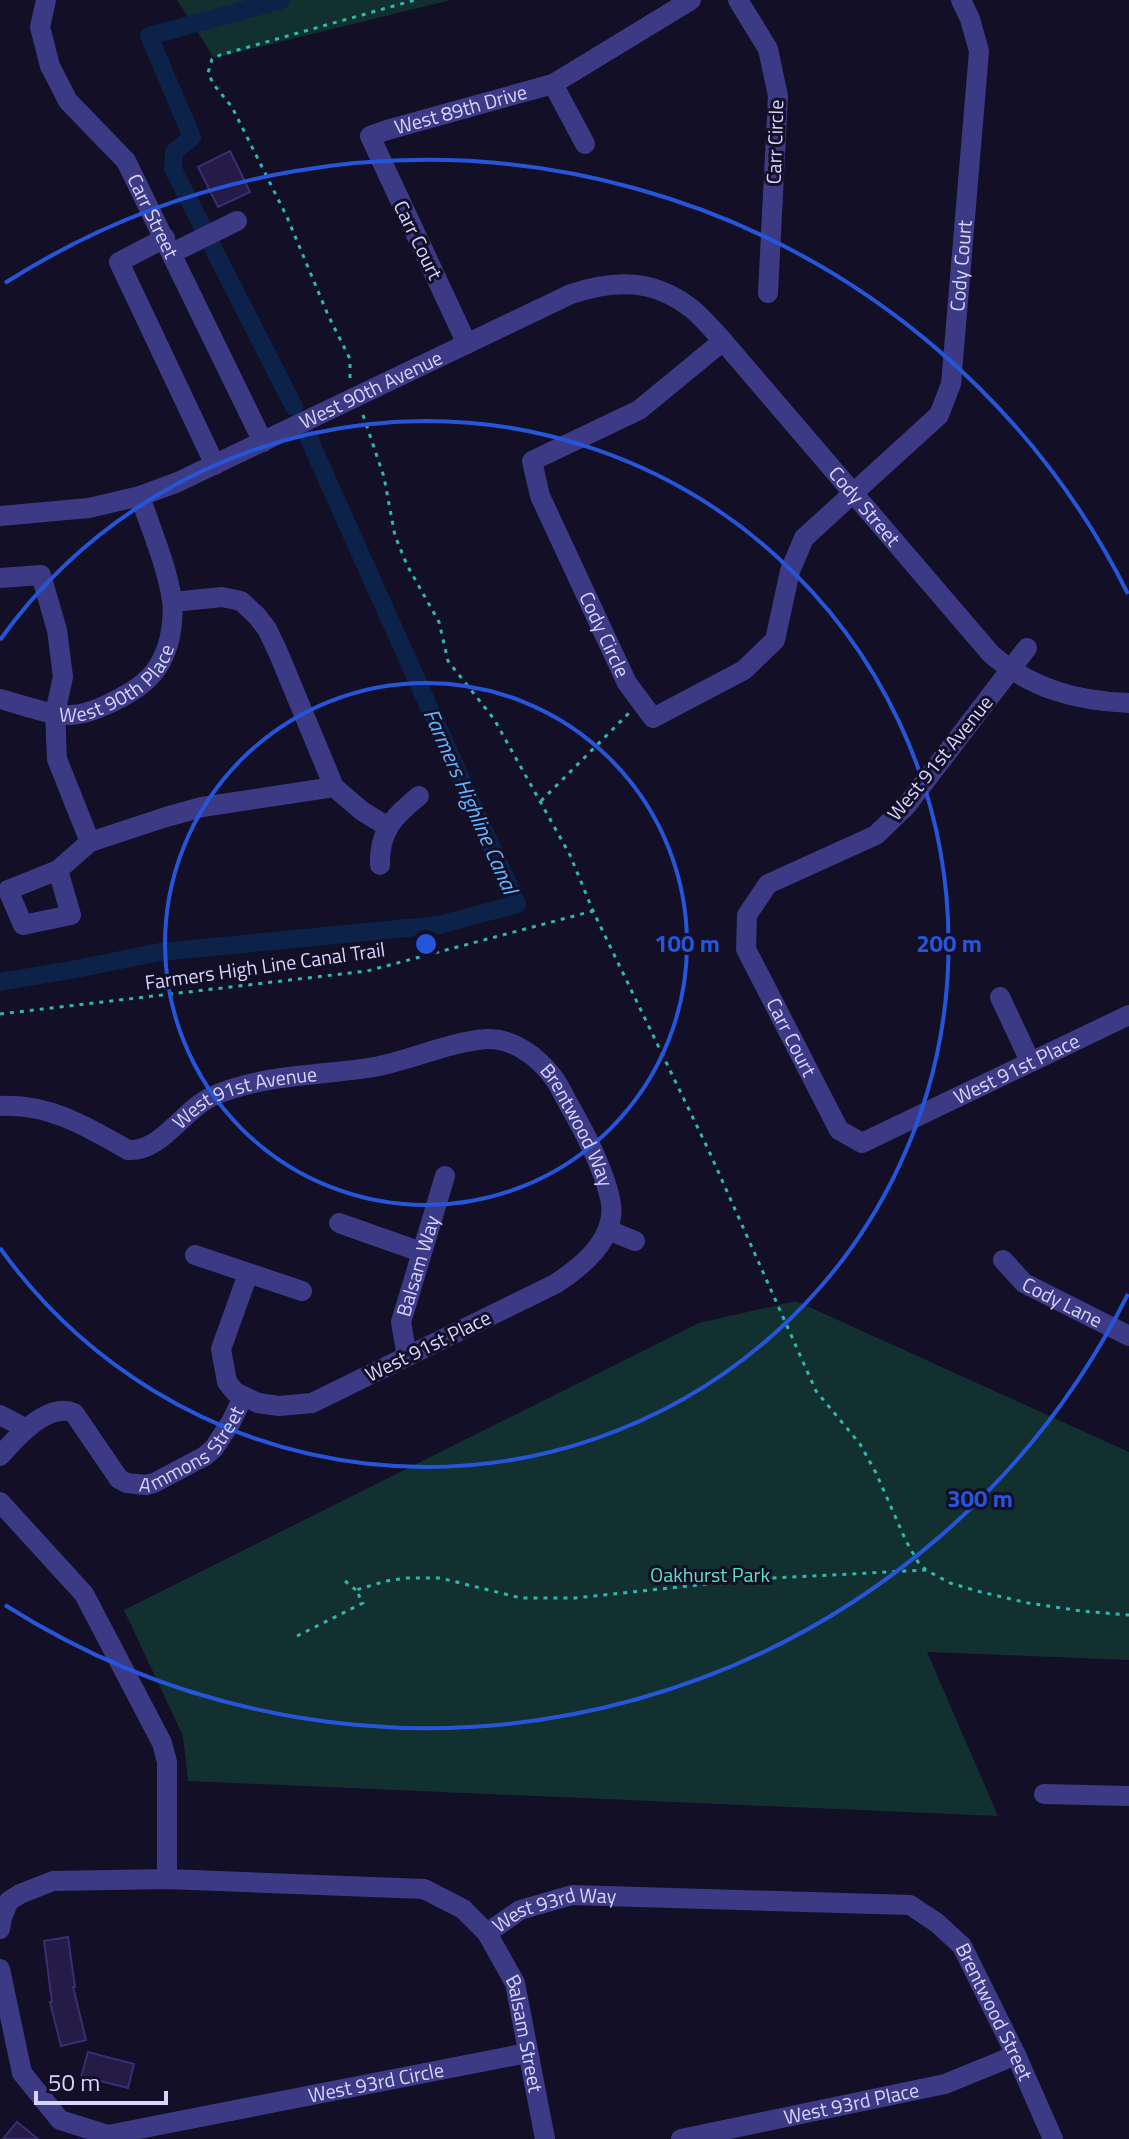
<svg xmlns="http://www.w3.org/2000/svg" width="1129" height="2139" font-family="'Titillium Web',sans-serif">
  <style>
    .green { fill: #12302f }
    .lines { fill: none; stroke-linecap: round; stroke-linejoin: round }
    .canal { stroke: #0c2248; stroke-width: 18 }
    .building { fill: #241b47; stroke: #3b2d73; stroke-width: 2 }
    .path { stroke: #2fb8b0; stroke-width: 3; stroke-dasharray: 4 6; stroke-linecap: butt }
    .minor { stroke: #3d3a85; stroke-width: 20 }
    .ring { fill: none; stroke: #2655da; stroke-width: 4 }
    .labels { text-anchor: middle; stroke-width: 6; stroke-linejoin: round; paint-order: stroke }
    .street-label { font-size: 20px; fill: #d9d4ff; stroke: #130f26 }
    .park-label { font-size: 20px; fill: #5fe0c0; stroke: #130f26 }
    .water-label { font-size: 22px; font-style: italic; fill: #62b6ff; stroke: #130f26 }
    .centre { fill: #2655da; stroke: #130f26; stroke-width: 4 }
    .ring-label { font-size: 24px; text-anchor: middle; font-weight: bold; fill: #2655da; stroke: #130f26; stroke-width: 6; stroke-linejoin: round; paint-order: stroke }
  </style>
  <rect width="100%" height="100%" fill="#130f26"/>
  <g class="green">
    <polygon points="177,0 451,0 214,58"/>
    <polygon points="796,1301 1129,1452 1129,1660 927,1652 998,1816 188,1781 183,1736 124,1610 699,1323"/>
  </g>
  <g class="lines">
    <g class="canal">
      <polyline points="281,0 149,36 192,137 174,152 173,169 294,407"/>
      <polyline points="0,982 71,970 160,952 439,925 517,904 309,439"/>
    </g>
  </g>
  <g class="building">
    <polygon points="230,151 250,192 218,207 198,167"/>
    <polygon points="68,1937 75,1987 73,1987 86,2040 61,2046 50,2002 52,2002 44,1941"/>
    <polygon points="88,2052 134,2064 128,2088 100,2081 99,2086 80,2081"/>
    <polygon points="17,2122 38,2139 3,2139"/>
  </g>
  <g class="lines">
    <g class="path">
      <polyline points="350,378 350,359 328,315 287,217 232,107 214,85 208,73 212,59 220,55 415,0"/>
      <polyline points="363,415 384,477 395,536 407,565 439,622 448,661 494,719 570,855 593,911 709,1151 816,1391 860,1444 876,1473 906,1541 918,1562 926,1570 950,1583 977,1591 1028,1603 1081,1611 1129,1615"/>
      <polyline points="541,801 629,713"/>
      <polyline points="0,1014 367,971 593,911"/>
      <polyline points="345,1581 356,1590"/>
      <polyline points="297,1636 363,1603 356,1590 386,1581 407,1578 440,1578 521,1598 575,1598 755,1579 926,1570"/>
    </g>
    <g class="minor">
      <path id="s1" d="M46 0 40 27 50 66 68 101 126 161 263 442"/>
      <polyline points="738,0 768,49 778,96 768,293"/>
      <polyline points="553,84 585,144"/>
      <polyline points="165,238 119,262 215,465"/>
      <polyline points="172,253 237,221"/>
      <path id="s2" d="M723 341 639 410 532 461 540 496 627 683 653 718 744 670 775 640 790 571 804 538 939 415 951 384 979 51 970 19 961 0"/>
      <path id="s3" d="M467 344 370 136 387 130 553 84 691 0"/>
      <path id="s4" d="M0 516 89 508 140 496 178 482 571 294C616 279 654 279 692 309 703 318 713 330 723 341L991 654C1032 689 1076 701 1129 703"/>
      <polyline points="0,578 41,575 57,630 63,677 55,713 57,759 90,842"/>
      <polyline points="173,602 222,597 241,601 257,616 267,629 278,652 334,787 362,811 388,827"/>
      <path id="s5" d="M1027 648 907 805 876 835 768 884 747 915 746 949 839 1130 862 1143 1129 1015"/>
      <path id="s6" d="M0 699C23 705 48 715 71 715 83 715 95 710 106 705 143 688 164 672 171 631 172 622 174 610 172 601 168 568 150 527 140 496"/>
      <path d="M380 865C379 831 394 816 419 796"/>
      <polyline points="58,870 71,915 23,925 8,890 58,870 90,842 166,817 202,807 334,787"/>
      <polyline points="1000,997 1030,1061"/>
      <path id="s7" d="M0 1106C48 1103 88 1127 128 1150 162 1152 182 1110 213 1096 263 1074 320 1076 374 1067 412 1060 448 1042 487 1039 513 1038 538 1057 553 1077 559 1084 563 1095 568 1103 585 1133 602 1165 610 1198 619 1236 585 1265 555 1284L312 1403 279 1406 258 1403 235 1392 227 1382 221 1349 248 1274"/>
      <polyline points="339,1223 421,1252"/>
      <polyline points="608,1230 635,1241"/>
      <polyline points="195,1255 302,1291"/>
      <path id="s8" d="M1003 1260 1024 1283 1129 1336"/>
      <path id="s9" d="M407 1357 401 1322 445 1176"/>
      <polyline points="0,1415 25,1428"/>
      <path id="s10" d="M0 1456C15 1439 48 1401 74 1413L119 1479 127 1483 146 1485 154 1483 205 1456 214 1448 231 1422 243 1397"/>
      <polyline points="0,1502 84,1594 162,1743 167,1762 167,1879"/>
      <polyline points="1044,1794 1129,1796"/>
      <path id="s11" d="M0 1929 2 1917 9 1901 20 1894 53 1881 167 1879 424 1889 463 1909 487 1933 515 1983 545 2139"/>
      <path id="s12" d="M487 1933 520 1910 572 1895 910 1905 937 1923 962 1946 1016 2055 1053 2139"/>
      <path id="s13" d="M0 1969 22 2073 60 2120 108 2135 527 2053"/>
      <path id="s14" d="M681 2139 945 2084 1016 2055"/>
    </g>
  </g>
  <g class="ring">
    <circle cx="426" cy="944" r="261"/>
    <path d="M0 640A523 523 0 1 1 0 1248"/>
    <path d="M1128 1294A784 784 0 0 1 5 1605M5 283A784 784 0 0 1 1128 594"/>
  </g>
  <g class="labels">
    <g class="street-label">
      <text dy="7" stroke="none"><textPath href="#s3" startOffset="324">West 89th Drive</textPath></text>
      <text transform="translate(775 142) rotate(-88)" y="7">Carr Circle</text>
      <text dy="7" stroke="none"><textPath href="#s1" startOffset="252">Carr Street</textPath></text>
      <text transform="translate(418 240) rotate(64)" y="7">Carr Court</text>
      <text dy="7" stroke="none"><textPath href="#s2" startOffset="1100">Cody Court</textPath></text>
      <text dy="7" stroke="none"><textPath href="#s4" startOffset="396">West 90th Avenue</textPath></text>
      <text dy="7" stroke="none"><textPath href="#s4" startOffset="1008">Cody Street</textPath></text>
      <text dy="7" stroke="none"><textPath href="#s2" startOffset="416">Cody Circle</textPath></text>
      <text dy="7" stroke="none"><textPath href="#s6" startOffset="130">West 90th Place</textPath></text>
      <text transform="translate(940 758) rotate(-51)" y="7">West 91st Avenue</text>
      <text transform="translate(265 966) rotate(-8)" y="7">Farmers High Line Canal Trail</text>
      <text dy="7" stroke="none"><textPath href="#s5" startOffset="530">Carr Court</textPath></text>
      <text dy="7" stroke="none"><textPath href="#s5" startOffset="832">West 91st Place</textPath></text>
      <text dy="7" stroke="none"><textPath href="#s7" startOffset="270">West 91st Avenue</textPath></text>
      <text dy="7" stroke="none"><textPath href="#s7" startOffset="654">Brentwood Way</textPath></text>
      <text dy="7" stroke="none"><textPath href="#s9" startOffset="94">Balsam Way</textPath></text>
      <text dy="7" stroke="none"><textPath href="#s8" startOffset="74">Cody Lane</textPath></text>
      <text transform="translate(428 1346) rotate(-26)" y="7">West 91st Place</text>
      <text dy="7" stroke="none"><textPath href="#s10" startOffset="258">Ammons Street</textPath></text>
      <text dy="7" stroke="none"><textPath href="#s12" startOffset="74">West 93rd Way</textPath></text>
      <text dy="7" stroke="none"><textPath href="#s12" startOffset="572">Brentwood Street</textPath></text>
      <text dy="7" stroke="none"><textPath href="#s11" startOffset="636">Balsam Street</textPath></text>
      <text dy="7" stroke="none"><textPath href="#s13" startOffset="490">West 93rd Circle</textPath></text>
      <text dy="7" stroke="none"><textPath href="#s14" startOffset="174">West 93rd Place</textPath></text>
    </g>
    <g class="park-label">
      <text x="710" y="1582">Oakhurst Park</text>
    </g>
    <g class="water-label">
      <text transform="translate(471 801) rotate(66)" y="8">Farmers Highline Canal</text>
    </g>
  </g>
  <circle cx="426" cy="944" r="12" class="centre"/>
  <g class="ring-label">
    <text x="687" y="952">100 m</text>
    <text x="949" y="952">200 m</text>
    <text x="980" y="1507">300 m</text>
  </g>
  <path d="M36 2091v12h130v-12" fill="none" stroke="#d9d4ff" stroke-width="4"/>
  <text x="48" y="2091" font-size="24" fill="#d9d4ff" stroke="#130f26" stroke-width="6" paint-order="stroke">50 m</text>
</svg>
